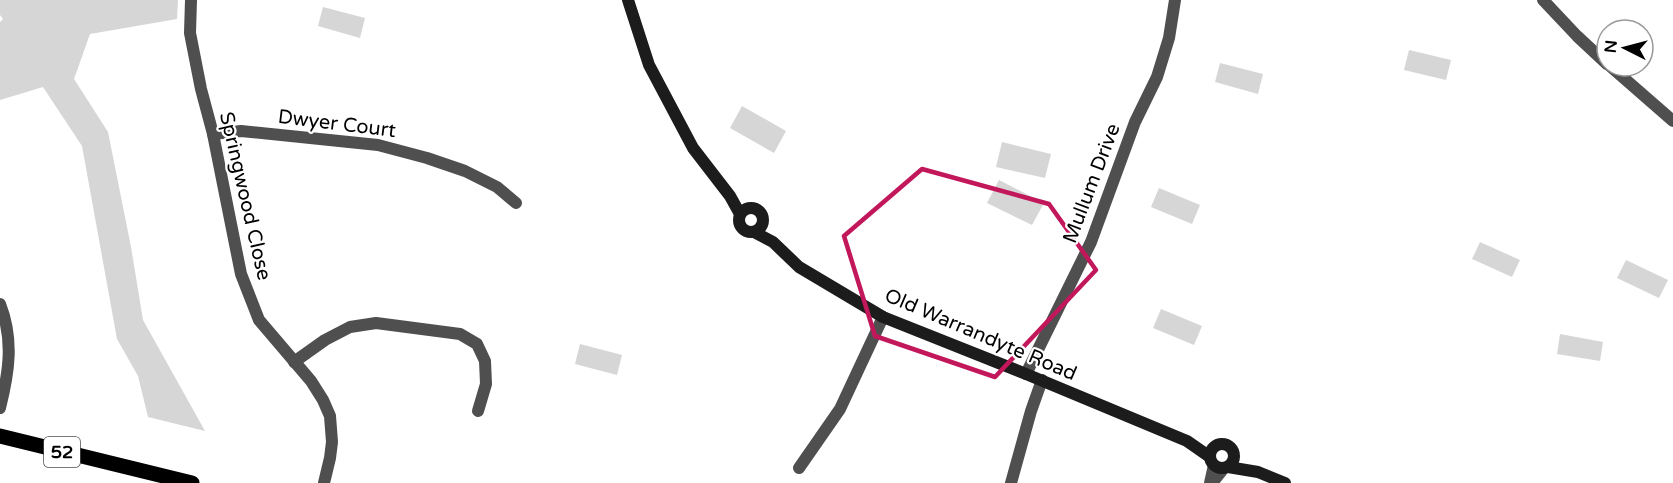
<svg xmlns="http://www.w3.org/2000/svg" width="1673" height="483" font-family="'Varela Round',sans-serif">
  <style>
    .green { fill: #d6d6d6 }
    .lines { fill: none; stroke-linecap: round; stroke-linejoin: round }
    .street { stroke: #4f4f4f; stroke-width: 12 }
    .secondary { stroke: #1c1c1c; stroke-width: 12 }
    .primary { stroke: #000; stroke-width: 15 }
    .marked { fill: none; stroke: #c2185b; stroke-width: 4.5; stroke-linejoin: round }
    .labels { text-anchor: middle; stroke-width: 4.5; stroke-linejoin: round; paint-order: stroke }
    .shield { fill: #fff; stroke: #4c4c4c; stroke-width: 1.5 }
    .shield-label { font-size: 18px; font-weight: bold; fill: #000 }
    .street-label { font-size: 20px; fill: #000; stroke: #fff }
  </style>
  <rect width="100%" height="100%" fill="#fff"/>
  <g class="green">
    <polygon points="0,0 178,0 177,19 90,34 74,79 108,132 131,247 143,320 205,431 148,417 138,376 117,339 82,146 43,87 0,100 0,22 3,19 0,15"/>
    <polygon points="323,7 365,18 360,38 318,26"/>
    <polygon points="1409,50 1451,60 1446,80 1404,70"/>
    <polygon points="1220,63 1263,74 1258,94 1215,82"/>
    <polygon points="742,106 786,131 774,153 730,128"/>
    <polygon points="1002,142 1051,154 1045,178 996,167"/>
    <polygon points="999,180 1044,203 1032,225 987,203"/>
    <polygon points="1159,188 1200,205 1192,224 1151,207"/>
    <polygon points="1480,242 1520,260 1512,277 1472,259"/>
    <polygon points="1626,260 1668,280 1659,298 1617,278"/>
    <polygon points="1161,309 1202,326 1194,345 1153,328"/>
    <polygon points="1560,334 1603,342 1600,361 1557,354"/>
    <polygon points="580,344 622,355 617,375 575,364"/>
  </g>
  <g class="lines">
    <g class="street">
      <polyline points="191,0 190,33 201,89 213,134 241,274 259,320 311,381 323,400 330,416 332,442 330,458 324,483"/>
      <polyline points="1543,0 1577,36 1607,64"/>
      <polyline points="1610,66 1673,121"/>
      <polyline points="213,134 241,131 378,145 427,158 465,171 497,187 516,203"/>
      <path d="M0 304C14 340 9 372 0 408"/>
      <polyline points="294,362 325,340 350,327 376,323 460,334 477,344 485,361 486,384 478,411"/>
      <polyline points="1026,374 1091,242 1135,122 1157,77 1169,38 1175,0"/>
      <polyline points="799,468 840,409 883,317"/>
      <polyline points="1011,483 1031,411 1042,380"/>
      <polyline points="1210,483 1214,465"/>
      <polyline points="1212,483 1224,468"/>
    </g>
    <g class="secondary">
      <polyline points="628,0 649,65 693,148 730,196 740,214"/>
      <circle cx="751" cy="220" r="12"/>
      <polyline points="754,232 773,242 799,267 883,317 1026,374 1187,441 1210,457"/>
      <circle cx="1222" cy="456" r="12"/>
      <polyline points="1228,467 1258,472 1285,483"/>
    </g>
    <polyline class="primary" points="0,436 192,483"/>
  </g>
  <path class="marked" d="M922 169 1049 204 1096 270 995 377 875 336 844 236Z"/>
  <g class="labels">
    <rect class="shield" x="44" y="437" width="36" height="30" rx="4.5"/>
    <g class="shield-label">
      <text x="62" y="458">52</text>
    </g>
    <g class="street-label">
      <text transform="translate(337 123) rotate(7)" y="7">Dwyer Court</text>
      <text transform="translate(1091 183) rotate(-69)" y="7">Mullum Drive</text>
      <text transform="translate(246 196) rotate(77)" y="7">Springwood Close</text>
      <text transform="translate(981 334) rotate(23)" y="7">Old Warrandyte Road</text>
    </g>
  </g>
  <g transform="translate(1625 48) rotate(276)"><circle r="28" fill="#ffffff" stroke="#999999" stroke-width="1.5"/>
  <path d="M0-4.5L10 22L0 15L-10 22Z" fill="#000000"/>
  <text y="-9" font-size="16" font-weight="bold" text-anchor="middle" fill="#000000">N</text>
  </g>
</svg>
